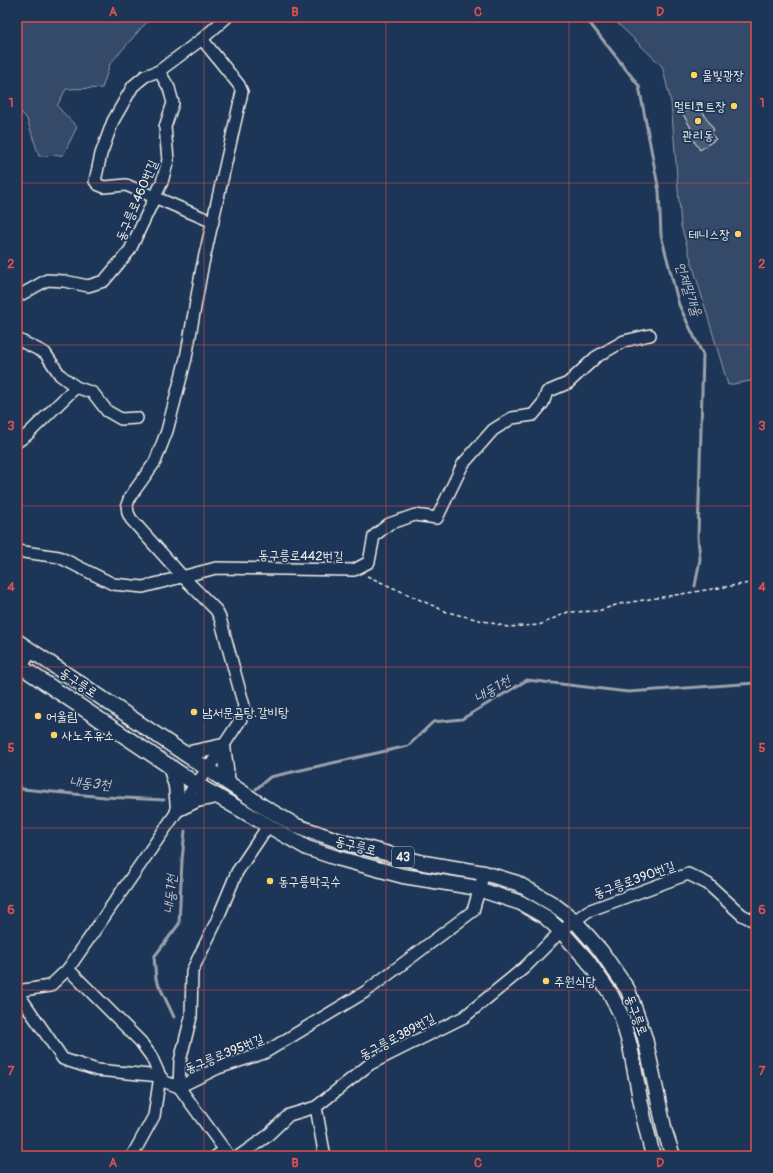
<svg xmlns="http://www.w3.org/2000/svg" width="773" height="1173" font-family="Pangolin,'Poor Story',sans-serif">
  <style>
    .green { fill: #354a67; stroke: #949ea8 }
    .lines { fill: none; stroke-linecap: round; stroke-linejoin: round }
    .stream { stroke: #9aa2ab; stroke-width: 3 }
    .building { fill: #485b74; stroke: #f4f1e8 }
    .minor-casing { stroke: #f4f1e8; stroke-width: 14 }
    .major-casing { stroke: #f4f1e8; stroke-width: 17 }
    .path { stroke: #f4f1e8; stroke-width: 1.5; stroke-dasharray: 4 3; stroke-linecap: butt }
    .minor { stroke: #1d3557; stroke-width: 11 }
    .major { stroke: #1d3557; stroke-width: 14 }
    .grid { fill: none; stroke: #dc504e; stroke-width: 1; stroke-opacity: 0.55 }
    .poi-dot { fill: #ffd166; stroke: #1d3557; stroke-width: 1.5 }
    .labels { text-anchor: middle; stroke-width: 3.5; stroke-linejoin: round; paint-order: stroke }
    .shield { fill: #1d3557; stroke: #b4b9bc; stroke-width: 1 }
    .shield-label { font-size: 12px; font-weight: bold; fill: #f4f1e8 }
    .poi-label { font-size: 13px; fill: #f4f1e8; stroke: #1d3557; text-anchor: start }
    .street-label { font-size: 13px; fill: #f4f1e8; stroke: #1d3557 }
    .water-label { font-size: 14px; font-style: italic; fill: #c0c3c4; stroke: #1d3557 }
    .neatline { fill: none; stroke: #dc504e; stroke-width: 1.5 }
    .grid-label { font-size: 13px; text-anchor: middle; font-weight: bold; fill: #dc504e }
  </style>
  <rect width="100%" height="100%" fill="#1d3557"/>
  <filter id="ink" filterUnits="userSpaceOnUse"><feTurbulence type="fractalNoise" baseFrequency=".025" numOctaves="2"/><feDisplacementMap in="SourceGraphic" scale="8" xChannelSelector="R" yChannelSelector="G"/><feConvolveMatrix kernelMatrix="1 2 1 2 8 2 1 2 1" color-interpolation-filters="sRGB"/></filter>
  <g filter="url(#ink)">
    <g class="green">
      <polygon points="17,17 153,17 143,26 110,64 102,88 66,89 57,106 77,127 63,155 39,156 27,119 17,107"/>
      <polygon points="611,17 756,17 756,380 728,385 681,226 671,102 662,66"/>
    </g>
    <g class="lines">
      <g class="stream">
        <polyline points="585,17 639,86 659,191 661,235 679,305 703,355 698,537 700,559 695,586"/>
        <polyline points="17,784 22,789 105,797 164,800"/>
        <polyline points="256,789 270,777 408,746 433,722 462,719 527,680 628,692 756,683"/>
        <polyline points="174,1017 156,979 154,957 179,924 182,860 185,831"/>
      </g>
    </g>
    <polygon class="building" points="698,104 714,130 710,133 716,139 700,150 690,135 689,130 691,128 683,114"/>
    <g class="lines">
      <defs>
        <g id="minor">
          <polyline points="159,71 145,76 133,86 113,121 101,154 95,181 99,185 104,187 126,185 213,222"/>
          <polyline points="17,297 47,280 64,281 88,286 104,281 130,250 162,182 168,160 165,127 173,103 169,88 159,71 202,39 227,17"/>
          <polyline points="17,339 45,353 60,375 76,387 93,393 107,411 121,419 137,418"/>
          <polyline points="17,442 28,434 76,387"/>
          <polyline points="17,551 59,557 113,584 143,587 216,568 354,570 369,562 374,536 389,524 415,515 437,518 463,464 493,430 512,418 533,415 543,403 547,392 568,383 596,357 624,341 650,335"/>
          <polyline points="17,673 32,651"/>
          <polyline points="68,969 140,1041 151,1056 160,1076 154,1116 132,1156"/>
          <polyline points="17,991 50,986 68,969 196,784 208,769 241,719 244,706 220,618 216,610 183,577 131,519 128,513 127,505 130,497 155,462 167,431 186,358 202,268 242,92 239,85 202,39"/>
          <polyline points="17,992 63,1059 97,1070 160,1076 165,1082 179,1087 218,1068 264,1053 365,992 473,911 484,873"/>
          <polyline points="316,1107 324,1152 322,1156"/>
          <polyline points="216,1156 225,1150"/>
          <polyline points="229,1156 179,1087 180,1061 191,1017 192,971 217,920 237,872 268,826"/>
          <polyline points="239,1156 266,1137 289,1115 316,1107 370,1064 464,1017 524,968 561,931 588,911 688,874 708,884 742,915 756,922"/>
        </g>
        <g id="major">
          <polyline points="17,641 264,807 297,826 343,842 424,863 484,873 517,883 553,904 574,920 601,951 628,990 645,1038 665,1132 673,1156"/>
          <polyline points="17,664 196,784 307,848 337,858 403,876 472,887 521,903 544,916 561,931 587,960 610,993 621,1015 630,1046 644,1119 653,1156"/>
          <polyline points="185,754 223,746 228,783"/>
          <polyline points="170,766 176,786 178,809 197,800 217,796"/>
        </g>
      </defs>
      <use href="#minor" class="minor-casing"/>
      <use href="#major" class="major-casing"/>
      <polyline class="path" points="367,576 447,612 508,627 539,625 568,612 598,611 619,604 756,582"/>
      <use href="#minor" class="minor"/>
      <use href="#major" class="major"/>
    </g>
  </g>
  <path class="grid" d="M204 17V1156M386 17V1156M569 17V1156M17 183H756M17 345H756M17 506H756M17 667H756M17 828H756M17 990H756"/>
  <g class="poi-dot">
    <circle cx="694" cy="75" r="4"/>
    <circle cx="734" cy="106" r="4"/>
    <circle cx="698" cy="121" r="4"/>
    <circle cx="738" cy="234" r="4"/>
    <circle cx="194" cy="712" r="4"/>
    <circle cx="38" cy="716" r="4"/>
    <circle cx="54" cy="735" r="4"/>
    <circle cx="270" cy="881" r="4"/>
    <circle cx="546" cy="981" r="4"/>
  </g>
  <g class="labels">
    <rect class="shield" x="392" y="847" width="22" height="20" rx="3"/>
    <g class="shield-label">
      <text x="403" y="861">43</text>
    </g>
    <g class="poi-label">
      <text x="702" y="80">물빛광장</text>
      <text x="726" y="111" text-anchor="end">멀티코트장</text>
      <text x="698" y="140" text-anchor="middle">관리동</text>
      <text x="730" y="239" text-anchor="end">테니스장</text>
      <text x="202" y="717">남서문곰탕.갈비탕</text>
      <text x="46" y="721">어울림</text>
      <text x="62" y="740">사노주유소</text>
      <text x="278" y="886">동구릉막국수</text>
      <text x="554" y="986">주원식당</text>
    </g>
    <g class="street-label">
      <text transform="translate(136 200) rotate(-67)" y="5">동구릉로460번길</text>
      <text transform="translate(301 555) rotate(1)" y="5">동구릉로442번길</text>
      <text transform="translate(79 682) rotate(34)" y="5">동구릉로</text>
      <text transform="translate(356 845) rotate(15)" y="5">동구릉로</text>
      <text transform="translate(634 879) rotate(-20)" y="5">동구릉로390번길</text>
      <text transform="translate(637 1015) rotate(70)" y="5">동구릉로</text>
      <text transform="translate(397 1036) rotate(-28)" y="5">동구릉로389번길</text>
      <text transform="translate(224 1053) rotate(-22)" y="5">동구릉로395번길</text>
    </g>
    <g class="water-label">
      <text transform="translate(689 289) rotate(72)" y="5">언제말개울</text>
      <text transform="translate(492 689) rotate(-31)" y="5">내동1천</text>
      <text transform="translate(90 783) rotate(4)" y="5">내동3천</text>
      <text transform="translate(170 894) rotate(-86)" y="5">내동1천</text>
    </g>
  </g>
  <rect width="773" height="1173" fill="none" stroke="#1d3557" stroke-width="44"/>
  <rect x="22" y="22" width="729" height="1129" class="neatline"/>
  <g class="grid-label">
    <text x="113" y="16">A</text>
    <text x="295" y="16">B</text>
    <text x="478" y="16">C</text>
    <text x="660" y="16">D</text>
    <text x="11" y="107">1</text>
    <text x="762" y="107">1</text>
    <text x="11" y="268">2</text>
    <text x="762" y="268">2</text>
    <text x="11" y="430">3</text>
    <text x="762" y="430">3</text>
    <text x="11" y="591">4</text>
    <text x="762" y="591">4</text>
    <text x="11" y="752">5</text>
    <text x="762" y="752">5</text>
    <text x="11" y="914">6</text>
    <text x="762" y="914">6</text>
    <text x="11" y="1075">7</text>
    <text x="762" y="1075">7</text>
    <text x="113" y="1167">A</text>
    <text x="295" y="1167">B</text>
    <text x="478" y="1167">C</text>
    <text x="660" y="1167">D</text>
  </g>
</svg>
